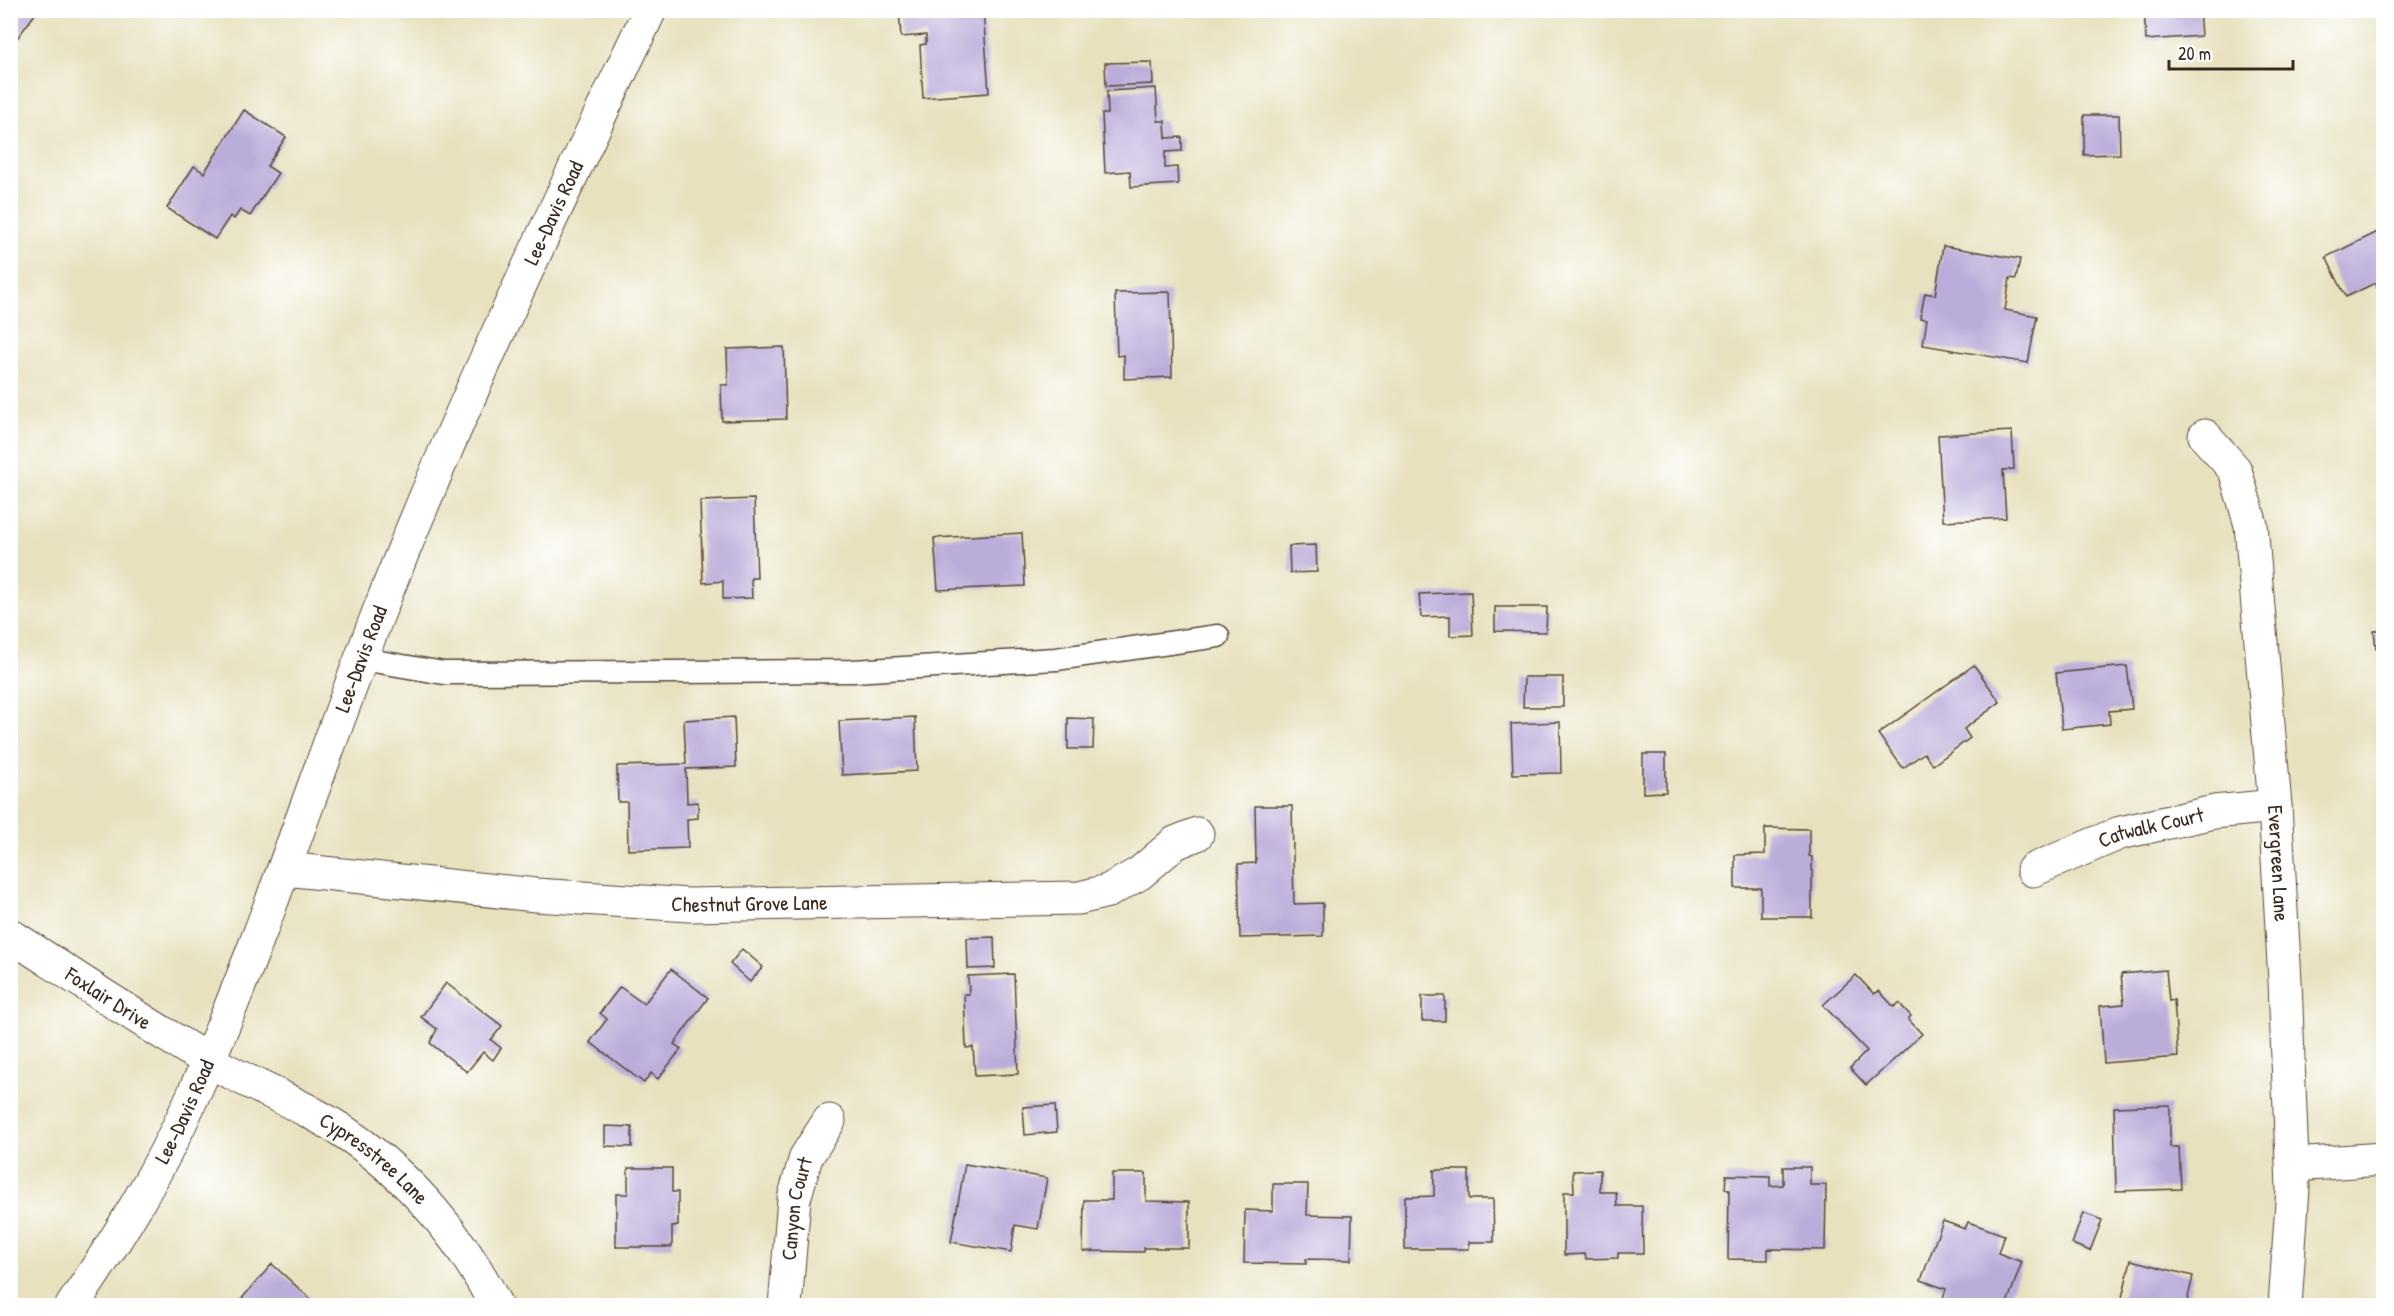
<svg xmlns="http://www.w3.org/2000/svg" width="2394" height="1316" font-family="'Patrick Hand',sans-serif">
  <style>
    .building { fill: #bbadda }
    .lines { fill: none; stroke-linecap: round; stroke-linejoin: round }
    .service-casing { stroke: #554536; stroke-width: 25 }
    .minor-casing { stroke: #554536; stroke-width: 35 }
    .secondary-casing { stroke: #554536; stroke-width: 35 }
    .service { stroke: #fff; stroke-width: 22 }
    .minor { stroke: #fff; stroke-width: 33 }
    .secondary { stroke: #fff; stroke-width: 33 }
    .labels { text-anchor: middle; stroke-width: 5; stroke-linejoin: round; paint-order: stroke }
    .street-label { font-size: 21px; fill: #3b2a1e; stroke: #fff }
  </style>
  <rect width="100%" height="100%" fill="#fff"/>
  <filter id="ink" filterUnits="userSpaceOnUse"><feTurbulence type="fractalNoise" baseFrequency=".0167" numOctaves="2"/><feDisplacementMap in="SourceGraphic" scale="12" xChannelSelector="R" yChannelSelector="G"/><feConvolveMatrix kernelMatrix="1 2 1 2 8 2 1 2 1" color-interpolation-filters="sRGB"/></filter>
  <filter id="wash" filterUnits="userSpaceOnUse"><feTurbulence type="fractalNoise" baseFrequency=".008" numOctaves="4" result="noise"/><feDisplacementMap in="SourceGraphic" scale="24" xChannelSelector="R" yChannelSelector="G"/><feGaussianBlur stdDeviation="1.35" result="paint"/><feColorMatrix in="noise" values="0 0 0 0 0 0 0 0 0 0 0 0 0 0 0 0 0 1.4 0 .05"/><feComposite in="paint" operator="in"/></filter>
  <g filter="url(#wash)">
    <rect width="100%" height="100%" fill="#e7e1be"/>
    <g id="blocks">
      <g class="building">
        <polygon points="10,10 38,10 10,48"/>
        <polygon points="899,10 983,10 989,93 923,98 920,45 926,44 926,35 901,37"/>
        <polygon points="2144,10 2199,10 2201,36 2146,40"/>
        <polygon points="1152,62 1153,84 1106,86 1105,63"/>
        <polygon points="1156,88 1158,121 1165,121 1166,138 1182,137 1182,151 1165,152 1165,168 1177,167 1178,184 1131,187 1130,171 1105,173 1102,114 1108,114 1107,91"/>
        <polygon points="244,110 286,137 267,166 278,173 250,216 240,210 234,219 230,216 215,239 167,208 194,166 204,173"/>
        <polygon points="2084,115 2119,115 2120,154 2084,155"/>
        <polygon points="2384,229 2384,300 2375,283 2346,297 2326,257"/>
        <polygon points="1943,246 2020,259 2016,279 2010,278 2005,310 2037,316 2028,363 1923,345 1927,319 1920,318 1925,293 1935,295"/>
        <polygon points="1170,292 1172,377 1124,379 1124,355 1117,356 1115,293"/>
        <polygon points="784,347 786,419 722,421 721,385 728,385 727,349"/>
        <polygon points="2012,431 2014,469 2003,470 2006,518 1943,521 1938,435"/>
        <polygon points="754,499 757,578 751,578 752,598 723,599 723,581 703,583 700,501"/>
        <polygon points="1022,533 1025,586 938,590 934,538"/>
        <polygon points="1316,545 1317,572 1290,573 1289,546"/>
        <polygon points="1471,592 1473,635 1450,636 1450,616 1421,617 1419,594"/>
        <polygon points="1495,607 1547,607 1546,632 1495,631"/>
        <polygon points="2374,631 2384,631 2384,648 2376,649"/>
        <polygon points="1974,665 2000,702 1964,729 1970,738 1933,765 1924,753 1903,768 1878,734"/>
        <polygon points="2127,666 2132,709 2109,711 2110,724 2062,729 2056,673"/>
        <polygon points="1524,677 1563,677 1563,707 1523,707"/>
        <polygon points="734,717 736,767 686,769 687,803 698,802 698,818 687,819 688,848 628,850 627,802 618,802 617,766 686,764 684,720"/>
        <polygon points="915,717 917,771 842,775 839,721"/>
        <polygon points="1068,718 1094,719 1093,749 1068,749"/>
        <polygon points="1560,722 1561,773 1513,774 1511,724"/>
        <polygon points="1643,754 1666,754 1666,792 1643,793"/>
        <polygon points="1255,806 1292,806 1294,904 1323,903 1323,936 1240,938 1238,864 1256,863"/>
        <polygon points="1765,828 1809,829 1809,856 1812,857 1812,917 1761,917 1761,888 1735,888 1735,855 1765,854"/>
        <polygon points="994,937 995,968 968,969 967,938"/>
        <polygon points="742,949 763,967 750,982 730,964"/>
        <polygon points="671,969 708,998 674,1044 681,1049 658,1079 651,1073 644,1083 590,1042 607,1019 600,1013 620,987 644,1004"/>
        <polygon points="2166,970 2169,1001 2174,1000 2178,1057 2104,1063 2100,1006 2124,1004 2121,974"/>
        <polygon points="1014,974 1018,1074 975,1076 973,1047 966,1048 964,994 969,994 968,976"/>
        <polygon points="1856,975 1874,994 1879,991 1894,1007 1899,1003 1911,1016 1908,1019 1922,1034 1866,1085 1850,1068 1867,1051 1823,1005"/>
        <polygon points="446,983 502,1026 491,1040 501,1048 493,1060 483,1052 467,1072 430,1043 437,1029 421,1017"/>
        <rect x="1422" y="996" width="23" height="25"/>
        <polygon points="1055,1105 1057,1132 1025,1135 1023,1107"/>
        <polygon points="2170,1105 2170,1147 2179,1147 2181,1189 2116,1191 2114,1107"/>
        <polygon points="605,1126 632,1127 632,1147 605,1146"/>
        <polygon points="965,1164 1047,1178 1038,1229 1015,1225 1011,1252 951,1242"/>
        <polygon points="1783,1167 1810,1167 1810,1185 1826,1185 1825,1250 1768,1249 1768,1260 1728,1259 1729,1190 1725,1189 1726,1175 1770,1176 1770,1186 1783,1185"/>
        <polygon points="628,1168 672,1168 672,1192 678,1192 678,1226 672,1227 672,1247 616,1247 616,1194 628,1194"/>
        <polygon points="1434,1170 1469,1170 1469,1199 1493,1199 1494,1242 1469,1242 1469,1249 1405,1249 1405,1197 1434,1196"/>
        <polygon points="1600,1170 1600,1192 1616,1192 1617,1206 1642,1206 1643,1253 1618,1253 1618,1258 1586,1259 1585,1254 1564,1255 1564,1192 1574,1192 1573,1171"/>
        <polygon points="1112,1173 1146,1173 1146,1201 1189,1202 1189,1248 1144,1248 1144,1252 1083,1251 1084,1200 1112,1200"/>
        <polygon points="1273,1184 1308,1184 1307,1215 1352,1216 1351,1260 1306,1259 1306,1264 1244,1263 1245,1210 1273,1211"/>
        <polygon points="2083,1213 2102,1220 2090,1251 2072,1244"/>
        <polygon points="1943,1221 1965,1229 1968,1222 2004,1235 1998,1253 2022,1262 2006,1306 1962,1306 1943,1298 1946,1289 1921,1280"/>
        <polygon points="2131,1260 2193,1276 2186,1306 2120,1306"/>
        <polygon points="272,1264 318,1306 237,1304"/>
      </g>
    </g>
  </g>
  <g filter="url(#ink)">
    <use href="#blocks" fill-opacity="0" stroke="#554536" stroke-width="1.5"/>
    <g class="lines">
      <defs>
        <polyline id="service" points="362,659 444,673 853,671 1056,659 1218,636"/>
        <g id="minor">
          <path id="s1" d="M2205 436 2235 470 2251 525 2275 806 2285 981 2293 1188 2285 1306"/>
          <path id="s2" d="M285 869 536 895 689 905 1079 898 1108 891 1140 873 1175 843 1197 834"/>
          <path id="s3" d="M2033 870 2120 833 2214 812 2275 806"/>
          <path id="s4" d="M10 935C75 977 139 1020 206 1059 252 1086 305 1105 350 1136 411 1178 463 1239 496 1306"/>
          <polyline points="2293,1165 2384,1159"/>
          <path id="s5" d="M785 1306 794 1199 806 1157 829 1121"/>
        </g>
        <g id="secondary">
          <path id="s6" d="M72 1306C116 1241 158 1174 190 1102 263 941 316 773 380 609 460 405 556 208 650 10"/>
        </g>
      </defs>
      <use href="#service" class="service-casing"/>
      <use href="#minor" class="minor-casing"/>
      <use href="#secondary" class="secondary-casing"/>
      <use href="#service" class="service"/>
      <use href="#minor" class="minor"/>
      <use href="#secondary" class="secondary"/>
    </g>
  </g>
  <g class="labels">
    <g class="street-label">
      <text dy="7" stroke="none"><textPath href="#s6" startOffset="1197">Lee-Davis Road</textPath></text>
      <text dy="7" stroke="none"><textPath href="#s6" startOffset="711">Lee-Davis Road</textPath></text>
      <text dy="7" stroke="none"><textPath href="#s3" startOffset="126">Catwalk Court</textPath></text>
      <text dy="7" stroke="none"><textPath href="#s1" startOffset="442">Evergreen Lane</textPath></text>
      <text dy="7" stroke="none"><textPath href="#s2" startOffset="466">Chestnut Grove Lane</textPath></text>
      <text dy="7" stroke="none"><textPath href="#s4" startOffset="117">Foxlair Drive</textPath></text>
      <text dy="7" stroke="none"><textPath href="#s6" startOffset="225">Lee-Davis Road</textPath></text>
      <text dy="7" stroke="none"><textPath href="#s4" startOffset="428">Cypresstree Lane</textPath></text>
      <text dy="7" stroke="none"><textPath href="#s5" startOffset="98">Canyon Court</textPath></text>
    </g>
  </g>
  <rect width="2394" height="1316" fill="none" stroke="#fff" stroke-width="36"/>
  <path d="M2169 60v9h124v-9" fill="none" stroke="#3b2a1e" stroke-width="3"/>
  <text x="2178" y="60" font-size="18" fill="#3b2a1e" stroke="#ffffff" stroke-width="4.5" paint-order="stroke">20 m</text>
</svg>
